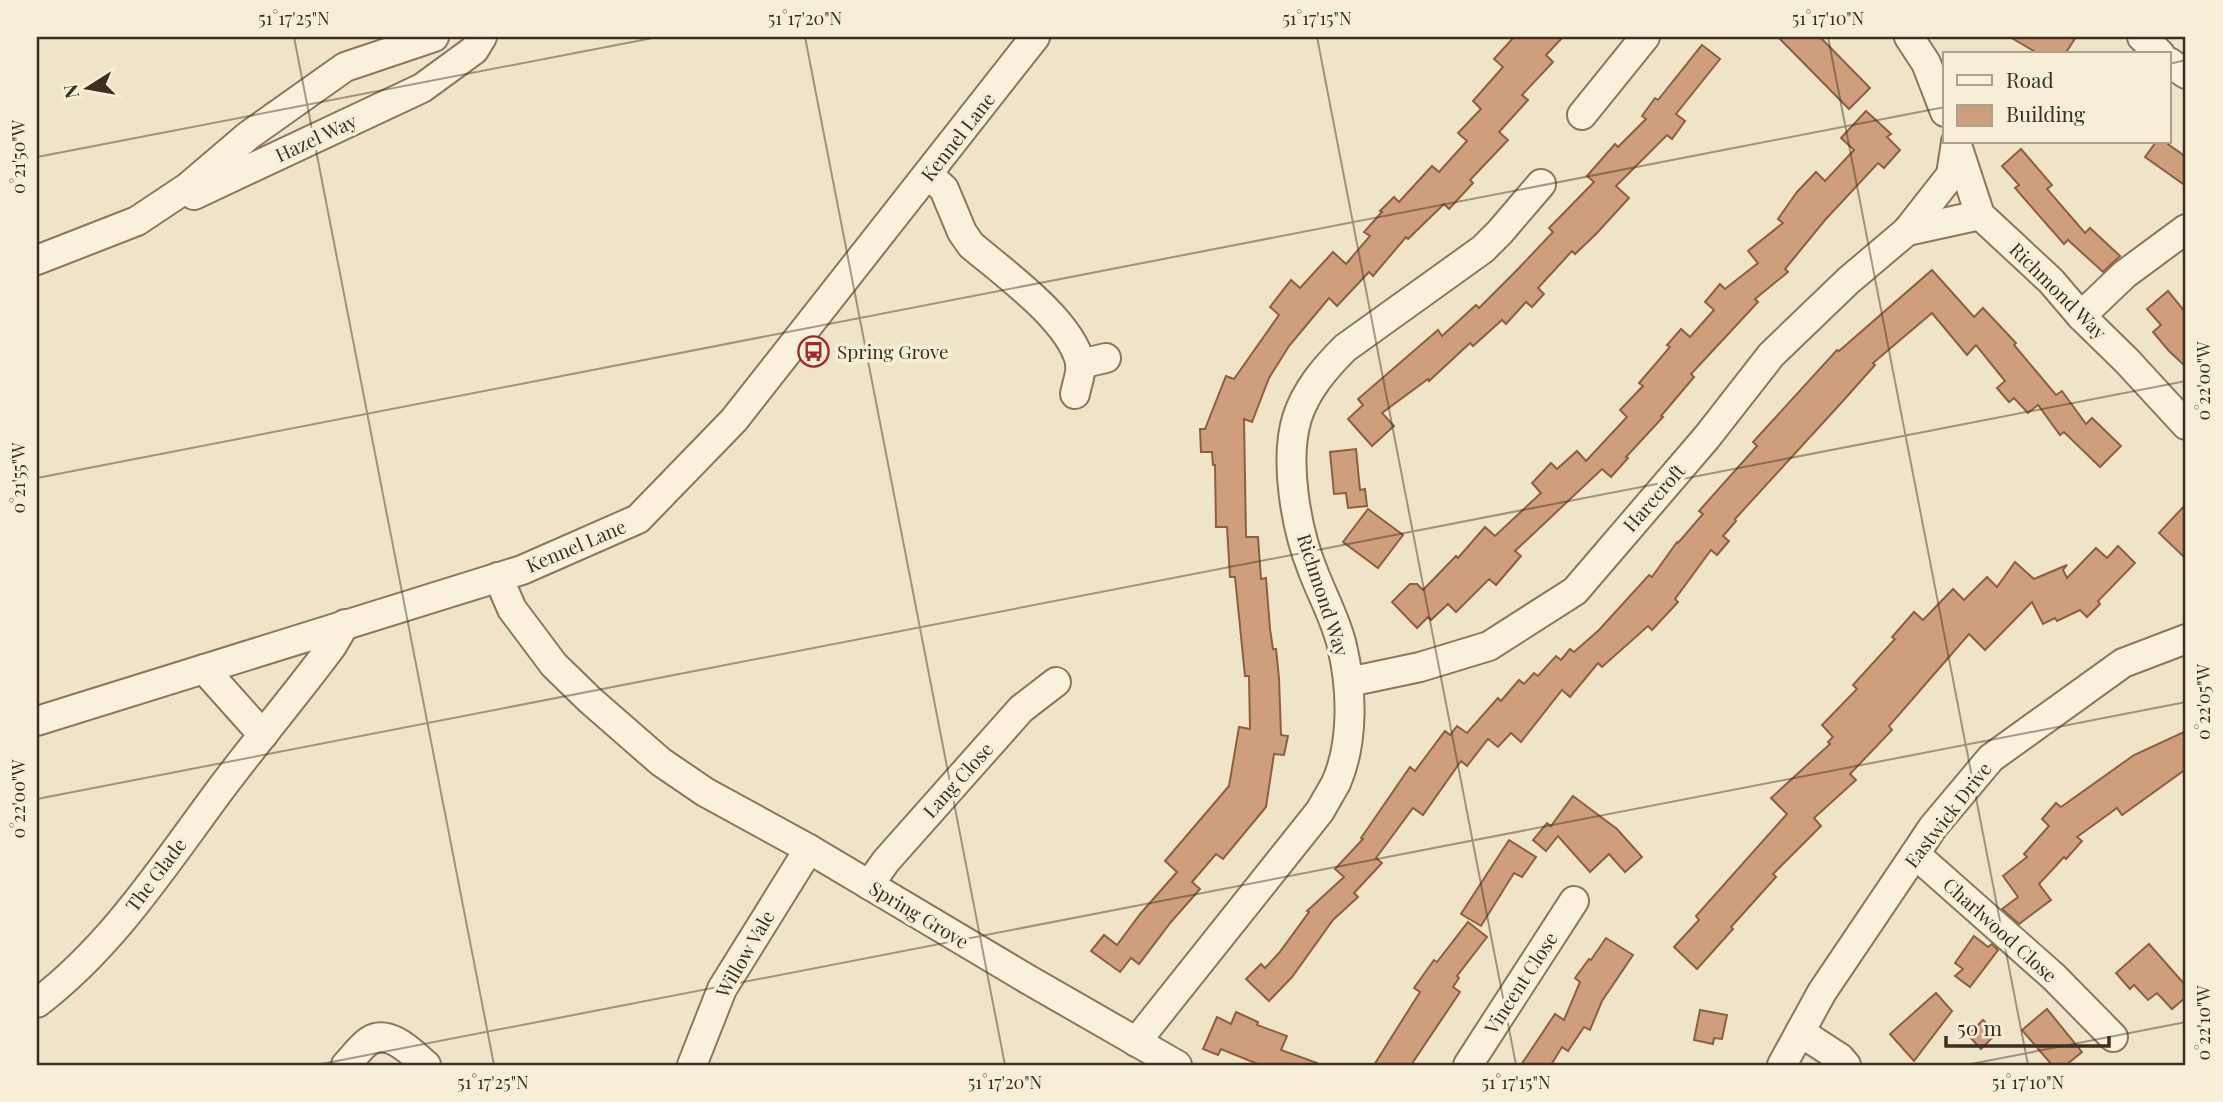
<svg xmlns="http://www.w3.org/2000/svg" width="2223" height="1102" font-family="'Playfair Display',serif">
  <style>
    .building { fill: #cf9f7d; stroke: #8d5f41; stroke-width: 2 }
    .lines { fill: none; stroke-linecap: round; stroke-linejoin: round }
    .minor-casing { stroke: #8d765c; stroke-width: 32 }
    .minor { stroke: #faf1dc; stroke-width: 28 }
    .ticks { fill: none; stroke: #3d2e20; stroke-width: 2; stroke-opacity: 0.45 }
    .labels { text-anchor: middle; stroke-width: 7; stroke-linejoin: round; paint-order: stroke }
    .street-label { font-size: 19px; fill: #3d2e20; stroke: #f7eed8 }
    .poi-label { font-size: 19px; fill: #3d2e20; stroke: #f7eed8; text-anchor: start }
    .neatline { fill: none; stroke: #3d2e20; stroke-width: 2.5 }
    .ticks-label { font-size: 18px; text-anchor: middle; fill: #3d2e20 }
  </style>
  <rect width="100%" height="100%" fill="#f0e4c8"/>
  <g class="building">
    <polygon points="1514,37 1563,37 1546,55 1553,62 1522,95 1528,100 1499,132 1508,140 1470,180 1473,183 1449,209 1444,204 1408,239 1406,237 1373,276 1369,272 1337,306 1329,298 1289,346 1269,378 1252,422 1244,419 1246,537 1258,537 1261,579 1266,578 1270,629 1273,649 1276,649 1279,678 1281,735 1288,736 1284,755 1274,754 1266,807 1223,859 1216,854 1192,882 1200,889 1171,922 1139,964 1131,958 1120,972 1091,951 1104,935 1117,945 1141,913 1177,872 1165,861 1229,786 1239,727 1250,729 1249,676 1245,676 1235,577 1230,577 1227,527 1216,527 1215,465 1213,465 1212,452 1201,452 1200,429 1205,429 1226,376 1234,379 1279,315 1270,307 1291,280 1300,288 1333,252 1346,264 1370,236 1364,232 1382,212 1380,211 1394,197 1399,202 1432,166 1439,172 1467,141 1458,133 1481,109 1473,101 1503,67 1494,59"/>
    <polygon points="1778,37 1820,37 1870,88 1849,109"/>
    <polygon points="2010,37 2076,37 2065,54 2039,54"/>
    <polygon points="1702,45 1720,59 1676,114 1685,121 1672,139 1667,135 1616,186 1629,198 1596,234 1575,254 1572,251 1538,288 1544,294 1532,307 1526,302 1506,324 1502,320 1473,346 1470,343 1429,381 1428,379 1382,413 1394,426 1372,446 1348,419 1363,405 1358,399 1438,330 1442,336 1476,305 1479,308 1518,269 1553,232 1549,228 1594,182 1587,176 1615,144 1618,147 1646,119 1642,116 1655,98 1658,100"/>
    <polygon points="1866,111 1891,134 1887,137 1900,150 1884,168 1878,163 1825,220 1785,269 1788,272 1755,299 1758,302 1691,374 1694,377 1661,416 1663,417 1626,457 1628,458 1611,477 1602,469 1515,551 1521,556 1496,585 1489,579 1456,612 1448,604 1431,620 1428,617 1417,628 1392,602 1410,584 1417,584 1423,590 1456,556 1458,558 1485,527 1495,536 1541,493 1532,483 1551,463 1557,469 1577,451 1586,461 1627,417 1620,410 1643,386 1639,383 1670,347 1667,345 1681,329 1690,337 1714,310 1705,302 1720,284 1725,289 1758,263 1748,251 1783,223 1778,219 1797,192 1816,172 1825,181 1854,150 1841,138"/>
    <polygon points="2156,142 2165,142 2186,157 2186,186 2145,157"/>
    <polygon points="2021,149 2052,185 2047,189 2085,233 2090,228 2120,256 2103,272 2068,240 2064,244 2015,188 2019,185 2002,166"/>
    <polygon points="1932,270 1974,317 1983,308 2016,343 2014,345 2056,395 2062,391 2086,424 2092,418 2121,446 2100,467 2064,432 2060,435 2038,405 2028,413 2014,398 2009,402 1997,388 2005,381 1976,345 1967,355 1932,313 1873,363 1875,365 1842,402 1735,519 1736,521 1723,536 1729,541 1717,555 1711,550 1675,599 1678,602 1652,630 1648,626 1602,667 1598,663 1570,697 1562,690 1521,742 1511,733 1498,747 1488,739 1467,766 1461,761 1423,815 1413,808 1376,858 1382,863 1354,893 1358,897 1333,920 1292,977 1269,1001 1246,979 1261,964 1265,968 1279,953 1309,912 1307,911 1344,877 1335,869 1363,839 1361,838 1410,767 1415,771 1445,731 1450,735 1457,726 1467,733 1498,698 1501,701 1519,680 1524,684 1534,673 1538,676 1556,656 1561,660 1570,649 1574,652 1599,630 1649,575 1652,577 1677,542 1678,543 1703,514 1699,511 1757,446 1753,442 1837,350 1839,351"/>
    <polygon points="2168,291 2186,313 2186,367 2169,351 2153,332 2161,325 2147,309"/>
    <polygon points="1356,449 1360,490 1365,489 1367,506 1348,508 1346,493 1334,494 1330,452"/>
    <polygon points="2186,504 2186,559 2159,533"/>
    <polygon points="1368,509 1403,535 1378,568 1343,542"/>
    <polygon points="2118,546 2135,563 2098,601 2100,604 2087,617 2080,610 2057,621 2055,618 2043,624 2032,602 1985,650 1969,634 1889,726 1892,730 1850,774 1856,780 1814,818 1821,826 1773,874 1776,877 1731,927 1733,929 1697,969 1674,947 1699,920 1696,916 1787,814 1771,798 1830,744 1828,742 1833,737 1822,725 1857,689 1853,685 1895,639 1892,637 1914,612 1923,620 1953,589 1964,600 1987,577 1997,587 2015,562 2034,579 2067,565 2063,570 2067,578 2096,548 2107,558"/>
    <polygon points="2186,731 2186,769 2122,815 2117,808 2077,837 2082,841 2066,859 2064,857 2039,884 2051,900 2019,924 2002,909 2018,897 2003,876 2027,857 2024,854 2049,826 2042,819 2056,803 2061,807 2134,755"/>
    <polygon points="1573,796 1617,829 1642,857 1625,872 1609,854 1590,872 1558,836 1546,851 1533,840 1547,823 1551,826"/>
    <polygon points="1509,840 1536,857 1522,877 1514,873 1481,926 1461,914"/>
    <polygon points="1468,922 1487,937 1457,976 1459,978 1453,987 1460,992 1411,1065 1374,1065 1420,992 1414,988 1434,960 1437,962"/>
    <polygon points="1974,936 1988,947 1992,944 1998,950 1970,987 1955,976 1963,969 1955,963"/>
    <polygon points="1606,938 1633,955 1602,1001 1590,1030 1584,1027 1568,1051 1562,1047 1551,1065 1521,1065 1555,1014 1564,1020 1580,982 1575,978 1589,959 1591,960"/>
    <polygon points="2149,944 2186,986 2186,997 2172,1009 2157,993 2148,1000 2134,985 2130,989 2116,973"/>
    <polygon points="1936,993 1952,1011 1914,1061 1890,1034"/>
    <polygon points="2047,1009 2082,1052 2066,1065 2052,1065 2022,1030"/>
    <polygon points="1700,1010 1727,1015 1722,1039 1714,1038 1713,1044 1694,1040"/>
    <polygon points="1236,1012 1258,1022 1257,1025 1287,1036 1281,1050 1317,1063 1317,1065 1260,1065 1221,1049 1218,1055 1203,1049 1217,1017 1231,1024"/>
    <polygon points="1983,1020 1996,1034 1981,1049 1968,1035"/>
  </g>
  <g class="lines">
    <defs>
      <g id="minor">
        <polyline points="1909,37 1926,63 1945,112"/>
        <polyline points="2142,37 2160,54"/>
        <polyline points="2169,62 2186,74"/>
        <polyline points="1582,115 1645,37"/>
        <polyline points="1956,142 1980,215 2051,281 2081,316 2127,361 2186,425"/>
        <path d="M928 174 944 189 962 232 971 245C1004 273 1070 320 1080 362 1082 371 1077 384 1075 394"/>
        <polyline points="194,195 422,88 474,50 482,37"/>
        <polyline points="1907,231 1951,175 1956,142"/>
        <polyline points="37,260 137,221 188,187 249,135 345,67 434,37"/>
        <polyline points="2081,316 2125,274 2186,229"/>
        <polyline points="1080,364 1106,358"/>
        <polyline points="498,577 512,609 554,665 590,700 661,762 705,792 809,849 1029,980 1177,1065"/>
        <polyline points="204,669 263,735"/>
        <polyline points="1349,682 1420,667 1489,646 1575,591 1707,437 1771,355 1849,280 1907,231 1980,215"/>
        <polyline points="37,721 522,570 638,519 734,420 1035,37"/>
        <polyline points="1915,854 2054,977 2113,1037"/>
        <polyline points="869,885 886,861 1021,709 1056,682"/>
        <path d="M37 1003C111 947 163 867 217 794 254 744 295 696 332 646L345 624"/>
        <polyline points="1800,1032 1840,1058 1846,1065"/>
        <path d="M1136 1042 1320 811C1325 802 1331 792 1336 783 1354 742 1352 688 1342 646 1336 620 1322 595 1313 571 1296 529 1284 461 1297 418 1306 390 1325 368 1345 348L1483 249 1500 232 1541 184"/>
        <path d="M346 1065C353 1058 361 1046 369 1041 389 1028 412 1053 426 1065"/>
        <polyline points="692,1065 722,989 809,849"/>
        <polyline points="1468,1065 1574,901"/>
        <polyline points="1782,1065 1822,992 1915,854 1933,827 1991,758 2123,663 2186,639"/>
      </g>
    </defs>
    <use href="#minor" class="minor-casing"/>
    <use href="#minor" class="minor"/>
  </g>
  <path class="ticks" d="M294 37 494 1065M805 37 1005 1065M1317 37 1516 1065M1828 37 2028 1065M2169 64 2186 60M37 157 658 37M37 478 1945 107M37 799 2186 381M316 1065 2186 702M1966 1065 2186 1022"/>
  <defs>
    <symbol id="bus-ring" viewBox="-11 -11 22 22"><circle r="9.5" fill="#f7eed8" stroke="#9e2a2b" stroke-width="1.5"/><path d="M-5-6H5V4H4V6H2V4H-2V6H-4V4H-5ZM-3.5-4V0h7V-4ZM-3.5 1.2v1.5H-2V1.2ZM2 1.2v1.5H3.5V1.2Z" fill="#9e2a2b"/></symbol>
  </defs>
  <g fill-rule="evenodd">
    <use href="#bus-ring" x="796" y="334" width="35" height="35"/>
  </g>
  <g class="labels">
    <g class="street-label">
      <text transform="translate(958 137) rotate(-52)" y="7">Kennel Lane</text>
      <text transform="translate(316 138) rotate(-25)" y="7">Hazel Way</text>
      <text transform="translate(2058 291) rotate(45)" y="7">Richmond Way</text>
      <text transform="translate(1654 498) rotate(-49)" y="7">Harecroft</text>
      <text transform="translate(576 546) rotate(-23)" y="7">Kennel Lane</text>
      <text transform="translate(1323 595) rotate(72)" y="7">Richmond Way</text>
      <text transform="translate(958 780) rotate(-48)" y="7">Lang Close</text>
      <text transform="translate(1948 815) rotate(-52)" y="7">Eastwick Drive</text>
      <text transform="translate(156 875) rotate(-53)" y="7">The Glade</text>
      <text transform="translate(919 915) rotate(31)" y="7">Spring Grove</text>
      <text transform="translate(2000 930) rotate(42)" y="7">Charlwood Close</text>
      <text transform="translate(745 954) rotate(-60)" y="7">Willow Vale</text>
      <text transform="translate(1521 983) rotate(-57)" y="7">Vincent Close</text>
    </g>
    <g class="poi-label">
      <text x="837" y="359">Spring Grove</text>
    </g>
  </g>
  <rect width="2223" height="1102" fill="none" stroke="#f7eed8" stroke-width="77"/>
  <rect x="1943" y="52" width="228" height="91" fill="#f7eed8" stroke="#ada18e" stroke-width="2"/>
  <rect x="1957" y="75" width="35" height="10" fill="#faf1dc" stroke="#ada18e" stroke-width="2"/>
  <text x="2006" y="88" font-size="21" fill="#3d2e20">Road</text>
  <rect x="1957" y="105" width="35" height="21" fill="#cf9f7d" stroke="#ada18e" stroke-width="2"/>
  <text x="2006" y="122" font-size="21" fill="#3d2e20">Building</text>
  <g transform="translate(88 88) rotate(259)" stroke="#f7eed8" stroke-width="5" paint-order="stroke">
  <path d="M0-5L12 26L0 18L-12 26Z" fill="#3d2e20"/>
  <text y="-10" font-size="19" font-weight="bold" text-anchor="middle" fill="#3d2e20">N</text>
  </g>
  <path d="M1946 1036v10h163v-10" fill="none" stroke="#3d2e20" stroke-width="3.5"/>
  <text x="1957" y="1036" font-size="21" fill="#3d2e20" stroke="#f7eed8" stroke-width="5" paint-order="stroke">50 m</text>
  <rect x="38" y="38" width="2146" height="1026" class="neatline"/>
  <g class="ticks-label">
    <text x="294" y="25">51°17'25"N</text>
    <text x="805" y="25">51°17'20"N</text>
    <text x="1317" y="25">51°17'15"N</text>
    <text x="1828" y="25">51°17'10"N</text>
    <text transform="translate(19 157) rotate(-90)" y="6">0°21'50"W</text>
    <text transform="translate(2204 381) rotate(-90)" y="6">0°22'00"W</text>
    <text transform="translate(19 478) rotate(-90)" y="6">0°21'55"W</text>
    <text transform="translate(2204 702) rotate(-90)" y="6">0°22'05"W</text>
    <text transform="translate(19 799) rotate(-90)" y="6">0°22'00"W</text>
    <text transform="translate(2204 1023) rotate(-90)" y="6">0°22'10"W</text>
    <text x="493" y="1089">51°17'25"N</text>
    <text x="1005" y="1089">51°17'20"N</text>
    <text x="1516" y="1089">51°17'15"N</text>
    <text x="2028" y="1089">51°17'10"N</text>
  </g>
</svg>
